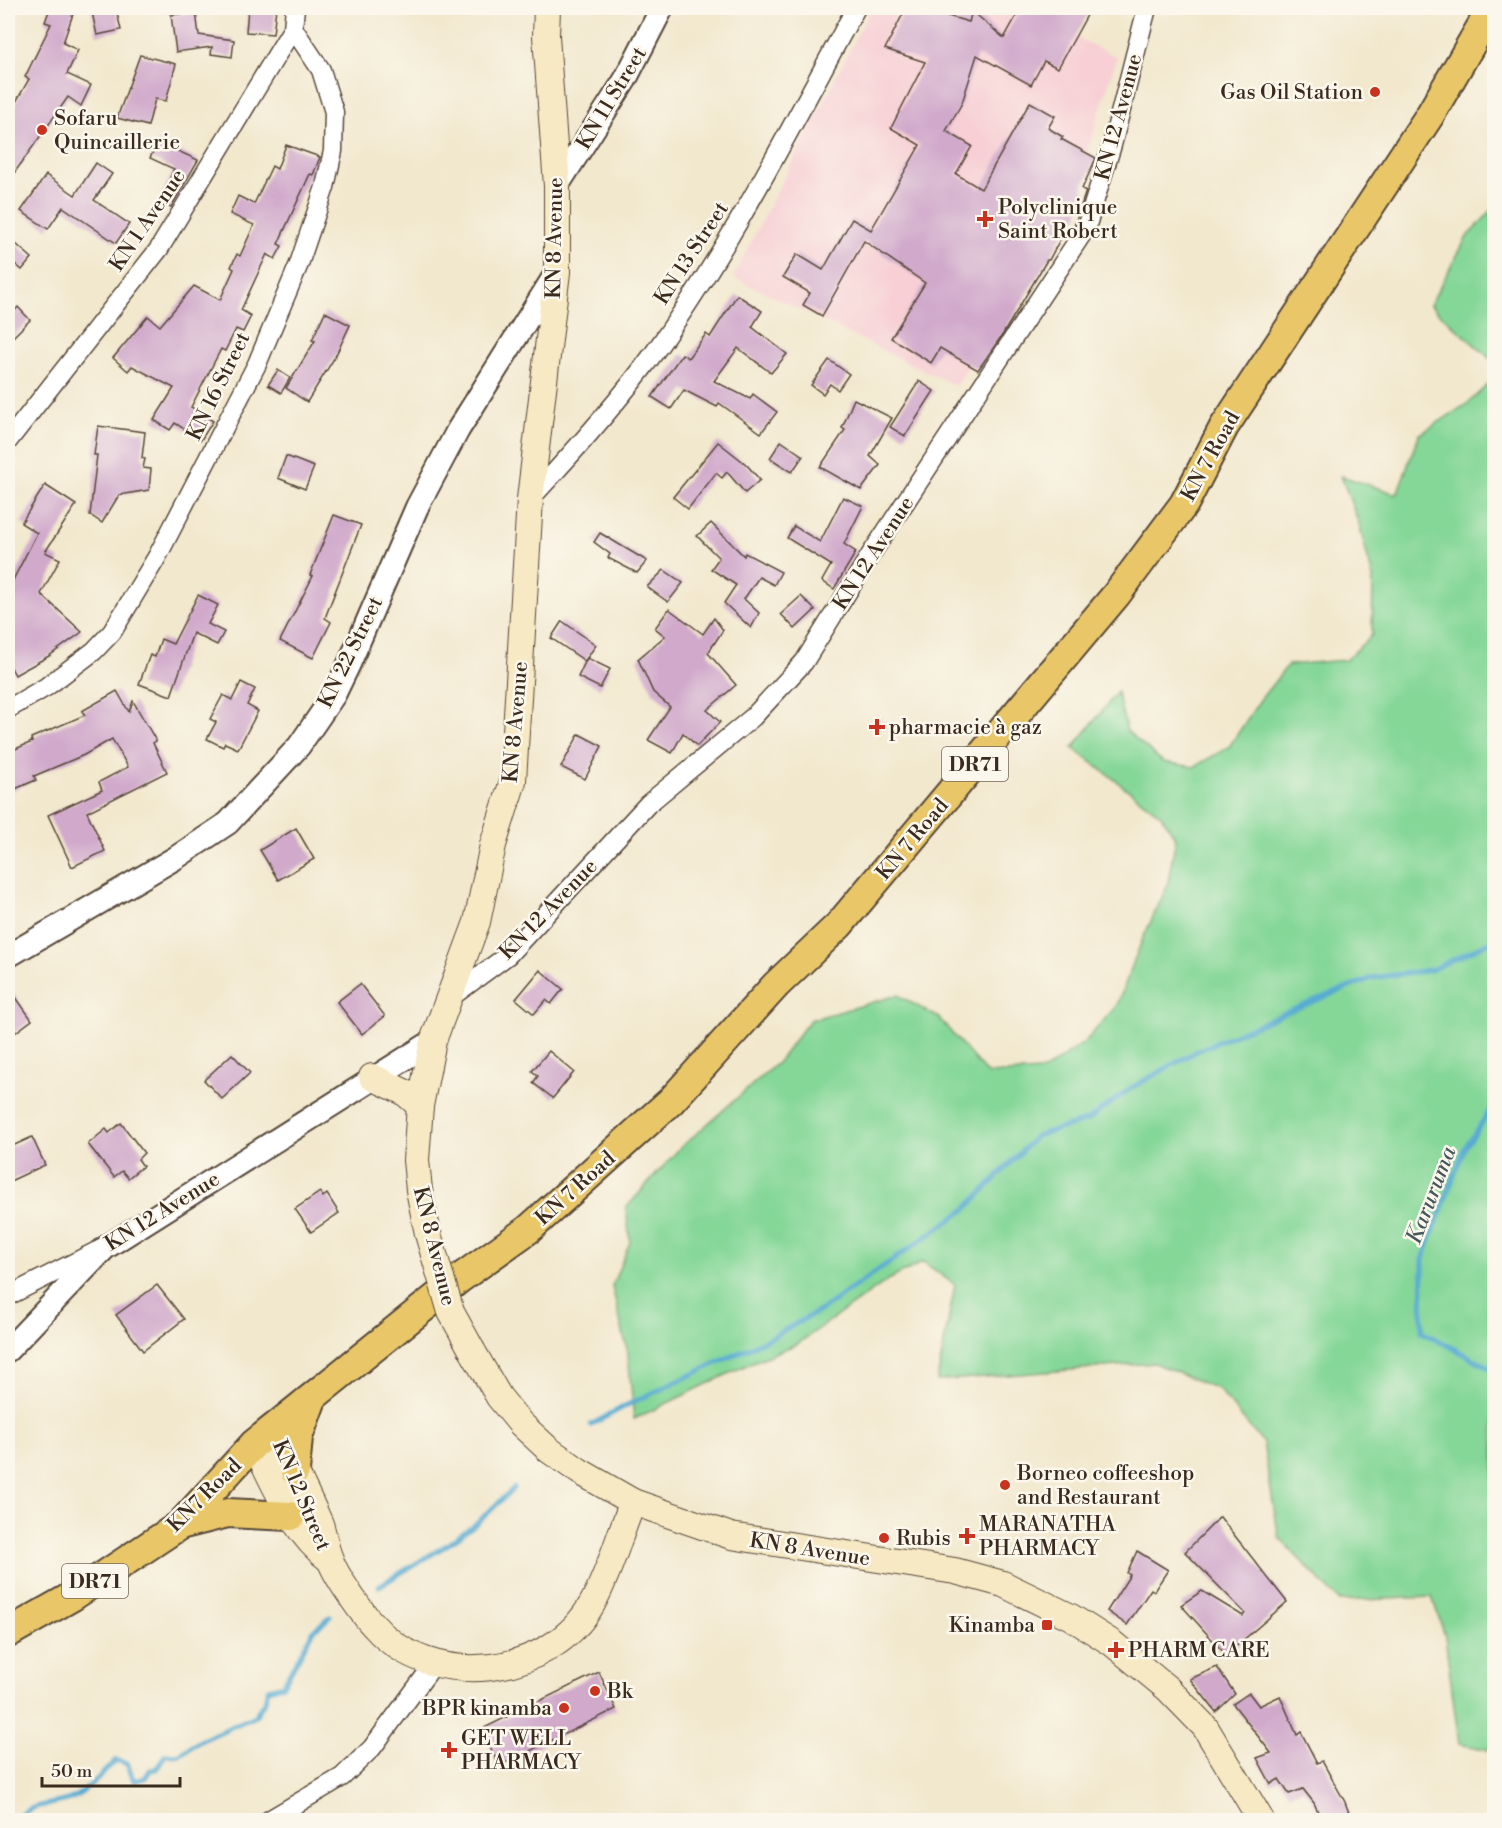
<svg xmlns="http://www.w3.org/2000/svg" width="1502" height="1828" font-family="'Libre Bodoni',serif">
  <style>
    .built { fill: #f7cfd4 }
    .green { fill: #85d798; stroke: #60805b; stroke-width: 1.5 }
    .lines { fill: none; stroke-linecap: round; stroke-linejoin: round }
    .stream { stroke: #57abd2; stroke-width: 5 }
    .building { fill: #d0a9cb }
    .minor-casing { stroke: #564638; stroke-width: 21 }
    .tertiary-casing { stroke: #564638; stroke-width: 26 }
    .secondary-casing { stroke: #564638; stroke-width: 28 }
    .primary-casing { stroke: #564638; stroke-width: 32 }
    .minor { stroke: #fff; stroke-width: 18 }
    .tertiary { stroke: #fff; stroke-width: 22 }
    .secondary { stroke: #f6e9c3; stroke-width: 26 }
    .primary { stroke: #e9c769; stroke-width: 28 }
    .secondary-bridge-casing { stroke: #564638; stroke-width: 28; stroke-linecap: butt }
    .secondary-bridge { stroke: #f6e9c3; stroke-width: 26 }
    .poi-dot { fill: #c8321e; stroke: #fbf7ec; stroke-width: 2 }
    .labels { text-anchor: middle; stroke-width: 5; stroke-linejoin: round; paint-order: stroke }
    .shield { fill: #fbf7ec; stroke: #75685c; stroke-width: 1.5 }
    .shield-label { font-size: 20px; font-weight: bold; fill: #3b2a1e }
    .poi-label { font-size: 21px; fill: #3b2a1e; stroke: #fbf7ec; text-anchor: start }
    .street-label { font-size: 21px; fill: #3b2a1e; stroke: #fbf7ec }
    .water-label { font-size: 22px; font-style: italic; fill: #45575d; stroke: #fbf7ec }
  </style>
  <rect width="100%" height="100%" fill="#fbf7ec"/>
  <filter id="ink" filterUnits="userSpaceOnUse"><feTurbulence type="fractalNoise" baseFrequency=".0167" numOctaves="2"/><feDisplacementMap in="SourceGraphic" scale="12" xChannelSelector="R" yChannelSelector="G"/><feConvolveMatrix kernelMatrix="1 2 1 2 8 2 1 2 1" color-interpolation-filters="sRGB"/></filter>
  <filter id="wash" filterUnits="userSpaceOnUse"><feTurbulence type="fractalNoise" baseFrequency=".008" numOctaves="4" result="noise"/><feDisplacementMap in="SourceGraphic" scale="24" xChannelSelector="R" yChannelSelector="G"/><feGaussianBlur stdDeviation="1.35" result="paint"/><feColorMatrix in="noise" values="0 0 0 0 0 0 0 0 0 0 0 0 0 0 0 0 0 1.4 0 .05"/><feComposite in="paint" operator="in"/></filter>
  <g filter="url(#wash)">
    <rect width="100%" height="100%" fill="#f2e8ce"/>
    <polygon class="built" points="871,8 1017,8 1117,57 1070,207 956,386 733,277"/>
    <g class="green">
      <polygon points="1494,208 1494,362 1430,305 1467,237"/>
      <polygon points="1494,379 1494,1751 1459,1744 1445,1636 1432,1597 1340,1601 1279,1538 1263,1443 1218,1389 1154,1363 937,1381 955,1285 923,1262 888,1280 797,1344 753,1362 634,1419 628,1353 612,1286 630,1242 626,1208 679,1149 778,1062 810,1020 898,995 939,1018 987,1074 1043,1071 1085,1042 1117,1005 1143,938 1167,887 1176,838 1161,815 1073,748 1117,692 1127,731 1163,762 1194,767 1229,747 1260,700 1288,665 1346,660 1372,635 1373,578 1359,524 1341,476 1397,494 1419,435 1467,404"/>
    </g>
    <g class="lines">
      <g class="stream">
        <polyline points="1494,1105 1464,1149 1423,1259 1422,1332 1494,1370"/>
        <polyline points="591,1425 627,1405 768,1339 821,1310 966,1209 1036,1136 1088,1120 1131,1088 1197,1051 1285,1013 1372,978 1431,970 1494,940"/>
        <polyline points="379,1586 447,1545 477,1523 514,1488"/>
        <path d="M16 1820C29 1802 55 1806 73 1798 91 1788 102 1774 116 1760L127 1764 134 1781 145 1778 150 1770 157 1769 165 1755H179L200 1741 255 1716 265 1701 268 1689 283 1685 314 1630 330 1617"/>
      </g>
    </g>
    <g id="blocks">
      <g class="building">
        <polygon points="50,8 75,8 63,43 78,50 67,74 91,85 81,106 68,97 8,182 8,116 29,79 25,77 51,24 45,22"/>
        <polygon points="91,8 116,8 121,30 97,35"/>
        <polygon points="248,8 276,8 273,34 246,32"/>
        <polygon points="906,8 928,8 927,10 969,22 972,11 1004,38 1021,8 1091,8 1058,68 1044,61 1031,85 977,55 962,103 946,131 972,146 956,174 981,189 1030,102 1055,116 1048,128 1063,137 1061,139 1096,158 1082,189 1086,191 1074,226 1069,234 1064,232 1049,260 1047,260 1003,334 978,370 940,348 931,363 891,338 925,283 864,241 822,316 803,305 810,293 783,277 797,254 823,270 852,219 871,230 920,145 891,128 925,62 885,49"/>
        <polygon points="196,12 199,35 234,40 232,57 211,54 212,47 176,52 171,15"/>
        <polygon points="140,55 176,64 166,101 155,99 148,126 117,118"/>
        <polygon points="158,142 198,160 171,207 159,202 174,169 150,158"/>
        <polygon points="286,145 320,157 313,175 310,174 278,244 282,246 275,259 267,254 241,310 251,316 243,332 236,329 225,351 221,349 191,407 213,421 201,440 175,423 170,430 154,420 174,388 132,366 128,371 113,358 148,316 160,326 194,286 220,300 234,269 231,267 237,254 240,256 254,225 230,214 238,196 254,204 272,166 277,169"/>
        <polygon points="96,163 112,174 94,200 129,224 116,243 63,207 48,229 21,211 46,175 75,195"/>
        <polygon points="8,237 32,258 22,270 8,258"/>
        <polygon points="737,295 762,311 752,327 787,354 771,373 738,348 714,381 750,399 753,394 777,412 761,433 719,403 717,407 684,390 671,409 652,397 682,354 688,358 706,334 710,337"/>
        <polygon points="18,307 30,320 8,342 8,318"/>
        <polygon points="325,312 350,325 335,357 307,402 286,388 315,341 312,340"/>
        <polygon points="829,360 849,374 838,390 830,384 823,394 811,385"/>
        <polygon points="278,370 290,378 281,393 268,385"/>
        <polygon points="919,381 934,391 905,436 890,427"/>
        <polygon points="854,399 892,418 870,456 880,465 861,490 820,467 845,430 842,428"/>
        <polygon points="98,426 145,432 142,458 145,459 143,468 151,469 149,490 119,495 102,523 90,515 97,455 94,455"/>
        <polygon points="781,441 803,456 792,472 770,458"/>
        <polygon points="718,442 746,464 760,480 745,493 727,472 722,478 716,473 688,509 673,497"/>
        <polygon points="286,456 314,467 305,489 278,478"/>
        <polygon points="45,485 76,505 45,552 60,559 41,594 82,632 49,656 15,675 8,662 8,590 37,533 21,523"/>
        <polygon points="843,497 863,506 844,544 856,552 834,589 822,581 831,565 787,538 794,526 820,542"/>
        <polygon points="334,515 361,525 325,618 331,622 313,658 280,641 313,576 310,575"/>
        <polygon points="711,523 744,556 745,553 781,572 774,585 759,577 744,599 759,613 751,628 724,603 736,585 711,569 719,558 697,536"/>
        <polygon points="600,533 647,561 637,573 608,558 610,554 594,542"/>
        <polygon points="664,570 683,583 668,602 647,587"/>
        <polygon points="198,595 218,605 208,624 224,632 217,645 193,633 171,696 139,684 150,655 155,657 161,639 173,644"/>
        <polygon points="801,596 815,610 795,629 781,614"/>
        <polygon points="669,609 703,634 714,618 723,630 708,653 736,685 707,710 720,722 697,746 683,733 672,753 648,740 670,707 653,692 638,659 665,636 655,628"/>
        <polygon points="562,621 596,645 585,661 551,638"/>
        <polygon points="587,658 610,669 600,688 578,677"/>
        <polygon points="241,682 255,689 247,705 258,711 238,749 225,743 223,747 207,739 216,722 210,719 223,695 232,700"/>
        <polygon points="117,691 129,712 133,701 156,741 153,743 167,772 87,812 105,851 72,867 48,815 102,790 99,782 128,767 112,739 84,755 34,776 36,780 8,792 8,752 32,742 31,738 85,715 82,711"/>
        <polygon points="579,734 602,746 585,779 561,767"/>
        <polygon points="296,828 314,859 278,880 260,850"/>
        <polygon points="540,970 563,989 551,1004 546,1000 534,1014 516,999"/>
        <polygon points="360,984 385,1016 362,1034 337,1002"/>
        <polygon points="8,986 32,1020 8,1038"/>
        <polygon points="549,1051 574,1072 553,1098 533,1083 538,1076 532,1071"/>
        <polygon points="232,1054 250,1073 222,1099 204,1080"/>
        <polygon points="121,1123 144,1153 138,1159 143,1166 128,1178 122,1171 114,1177 88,1144 106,1129 109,1133"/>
        <polygon points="32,1137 45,1165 8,1182 8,1148"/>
        <polygon points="320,1192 323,1197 327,1194 339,1213 311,1232 295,1209"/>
        <polygon points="157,1285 184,1319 143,1351 116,1315"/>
        <polygon points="1220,1517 1287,1602 1226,1655 1181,1605 1202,1591 1243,1616 1245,1613 1185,1552"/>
        <polygon points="1137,1551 1168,1570 1154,1591 1151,1589 1127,1625 1107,1611 1130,1575 1127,1573"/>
        <polygon points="1217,1667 1235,1694 1216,1712 1190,1679"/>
        <polygon points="599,1672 616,1709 499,1766 482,1729"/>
        <polygon points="1249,1693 1259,1706 1280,1696 1297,1735 1301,1732 1317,1763 1322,1761 1345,1802 1352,1821 1322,1821 1314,1803 1303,1789 1289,1794 1279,1779 1271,1784 1257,1758 1271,1753 1233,1704"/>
      </g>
    </g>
  </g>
  <g filter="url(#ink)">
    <use href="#blocks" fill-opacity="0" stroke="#564638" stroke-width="1.5"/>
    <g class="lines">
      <defs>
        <g id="minor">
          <polyline points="8,441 159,249 293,28 295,8"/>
          <path d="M530 499C573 453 616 405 654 353 731 246 793 123 856 8"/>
          <polyline points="8,709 46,687 94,651 112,632 157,557 257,364 299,264 325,187 333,151 334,112 321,70 293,28"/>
          <polyline points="451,997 508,955 648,804 753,717 804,662 871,554 1086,228 1112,145 1147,8"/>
          <polyline points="8,1296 97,1251"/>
          <polyline points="269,1820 342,1777 372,1748 434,1664"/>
        </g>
        <g id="tertiary">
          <polyline points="557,186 625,80 662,8"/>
          <polyline points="8,956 177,857 228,823 299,746 334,695 349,664 417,507 458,430 557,272"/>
          <polyline points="8,1350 105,1248 433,1041"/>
        </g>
        <g id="secondary">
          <polyline points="372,1077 404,1092 420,1106"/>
          <polyline points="428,1234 419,1190 416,1160 420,1106 433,1041 477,922 493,845 513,781 530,499 557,272 557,186 546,36 547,8"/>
          <polyline points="473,1352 499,1397 521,1424 549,1450 579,1471 633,1502 731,1536 955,1571 1003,1584 1071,1617 1112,1643 1168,1689 1205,1727 1261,1820"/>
          <path d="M274 1429C290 1460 306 1492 320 1524 324 1535 325 1548 330 1559 335 1575 363 1615 375 1627 432 1691 550 1678 592 1604 610 1572 619 1535 633 1502"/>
          <path d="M254 1444C276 1485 292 1532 330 1560"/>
        </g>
        <g id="primary">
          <polyline points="295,1471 298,1437 312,1399"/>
          <polyline points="180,1525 228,1513 291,1516"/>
          <polyline points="8,1633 73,1596 180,1525 254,1444 459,1279 529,1229 671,1101 776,985 839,925 1116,595 1184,504 1224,427 1430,115 1492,8"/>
        </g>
      </defs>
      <use href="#minor" class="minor-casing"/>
      <use href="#tertiary" class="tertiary-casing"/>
      <use href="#secondary" class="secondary-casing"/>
      <use href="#primary" class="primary-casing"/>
      <use href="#minor" class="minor"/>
      <use href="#tertiary" class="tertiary"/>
      <use href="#secondary" class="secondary"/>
      <use href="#primary" class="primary"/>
      <defs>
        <polyline id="secondary-bridge" points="428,1234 451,1312 473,1352"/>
      </defs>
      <use href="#secondary-bridge" class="secondary-bridge-casing"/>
      <use href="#secondary-bridge" class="secondary-bridge"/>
    </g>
  </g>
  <g class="poi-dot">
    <circle cx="1375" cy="92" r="6"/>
    <circle cx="42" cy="130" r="6"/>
    <path d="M982 210h6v6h6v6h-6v6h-6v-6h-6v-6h6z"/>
    <path d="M874 718h6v6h6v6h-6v6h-6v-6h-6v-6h6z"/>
    <circle cx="1005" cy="1485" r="6"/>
    <path d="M964 1527h6v6h6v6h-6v6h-6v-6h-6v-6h6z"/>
    <circle cx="884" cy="1538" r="6"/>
    <rect x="1041" y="1619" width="12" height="12" rx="3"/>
    <path d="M1113 1641h6v6h6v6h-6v6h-6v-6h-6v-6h6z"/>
    <circle cx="595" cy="1691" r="6"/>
    <circle cx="564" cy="1708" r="6"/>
    <path d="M446 1741h6v6h6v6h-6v6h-6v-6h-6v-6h6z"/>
  </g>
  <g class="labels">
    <g class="shield">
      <rect x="942" y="747" width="66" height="34" rx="4.5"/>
      <rect x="62" y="1564" width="66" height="34" rx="4.5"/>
    </g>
    <g class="shield-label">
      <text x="975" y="771">DR71</text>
      <text x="95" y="1588">DR71</text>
    </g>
    <g class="poi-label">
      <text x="1363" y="99" text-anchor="end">Gas Oil Station</text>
      <text x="54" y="125">Sofaru<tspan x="54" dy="24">Quincaillerie</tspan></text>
      <text x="998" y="214">Polyclinique<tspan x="998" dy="24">Saint Robert</tspan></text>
      <text x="889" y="734">pharmacie à gaz</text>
      <text x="1017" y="1480">Borneo coffeeshop<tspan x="1017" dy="24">and Restaurant</tspan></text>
      <text x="979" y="1531">MARANATHA<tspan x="979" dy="24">PHARMACY</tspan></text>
      <text x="896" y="1545">Rubis</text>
      <text x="1035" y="1632" text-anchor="end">Kinamba</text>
      <text x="1128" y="1657">PHARM CARE</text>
      <text x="607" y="1698">Bk</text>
      <text x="552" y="1715" text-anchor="end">BPR kinamba</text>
      <text x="461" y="1745">GET WELL<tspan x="461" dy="24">PHARMACY</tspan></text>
    </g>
    <g class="street-label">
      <text transform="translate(611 98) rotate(-59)" y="7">KN 11 Street</text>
      <text transform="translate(1118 117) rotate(-75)" y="7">KN 12 Avenue</text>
      <text transform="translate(147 220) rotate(-56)" y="7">KN 1 Avenue</text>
      <text transform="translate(554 238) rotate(-89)" y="7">KN 8 Avenue</text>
      <text transform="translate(691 253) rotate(-57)" y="7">KN 13 Street</text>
      <text transform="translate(218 386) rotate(-64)" y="7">KN 16 Street</text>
      <text transform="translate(1210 456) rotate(-61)" y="7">KN 7 Road</text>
      <text transform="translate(873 553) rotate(-57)" y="7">KN 12 Avenue</text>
      <text transform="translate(350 652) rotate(-64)" y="7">KN 22 Street</text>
      <text transform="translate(515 722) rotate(-85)" y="7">KN 8 Avenue</text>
      <text transform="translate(912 839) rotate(-50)" y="7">KN 7 Road</text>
      <text transform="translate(548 909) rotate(-46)" y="7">KN 12 Avenue</text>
      <text transform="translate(575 1188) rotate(-42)" y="7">KN 7 Road</text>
      <text transform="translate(162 1211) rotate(-32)" y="7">KN 12 Avenue</text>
      <text transform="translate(435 1246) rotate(76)" y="7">KN 8 Avenue</text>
      <text transform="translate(204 1495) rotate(-45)" y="7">KN7 Road</text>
      <text transform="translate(302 1495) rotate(67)" y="7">KN 12 Street</text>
      <text transform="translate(810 1549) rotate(9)" y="7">KN 8 Avenue</text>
    </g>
    <g class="water-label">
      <text transform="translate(1430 1195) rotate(-69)" y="8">Karuruma</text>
    </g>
  </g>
  <rect width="1502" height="1828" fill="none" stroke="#fbf7ec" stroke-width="30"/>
  <path d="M42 1777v9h138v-9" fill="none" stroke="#3b2a1e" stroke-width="3"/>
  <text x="51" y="1777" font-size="18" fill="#3b2a1e" stroke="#fbf7ec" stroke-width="4.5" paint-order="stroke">50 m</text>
</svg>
